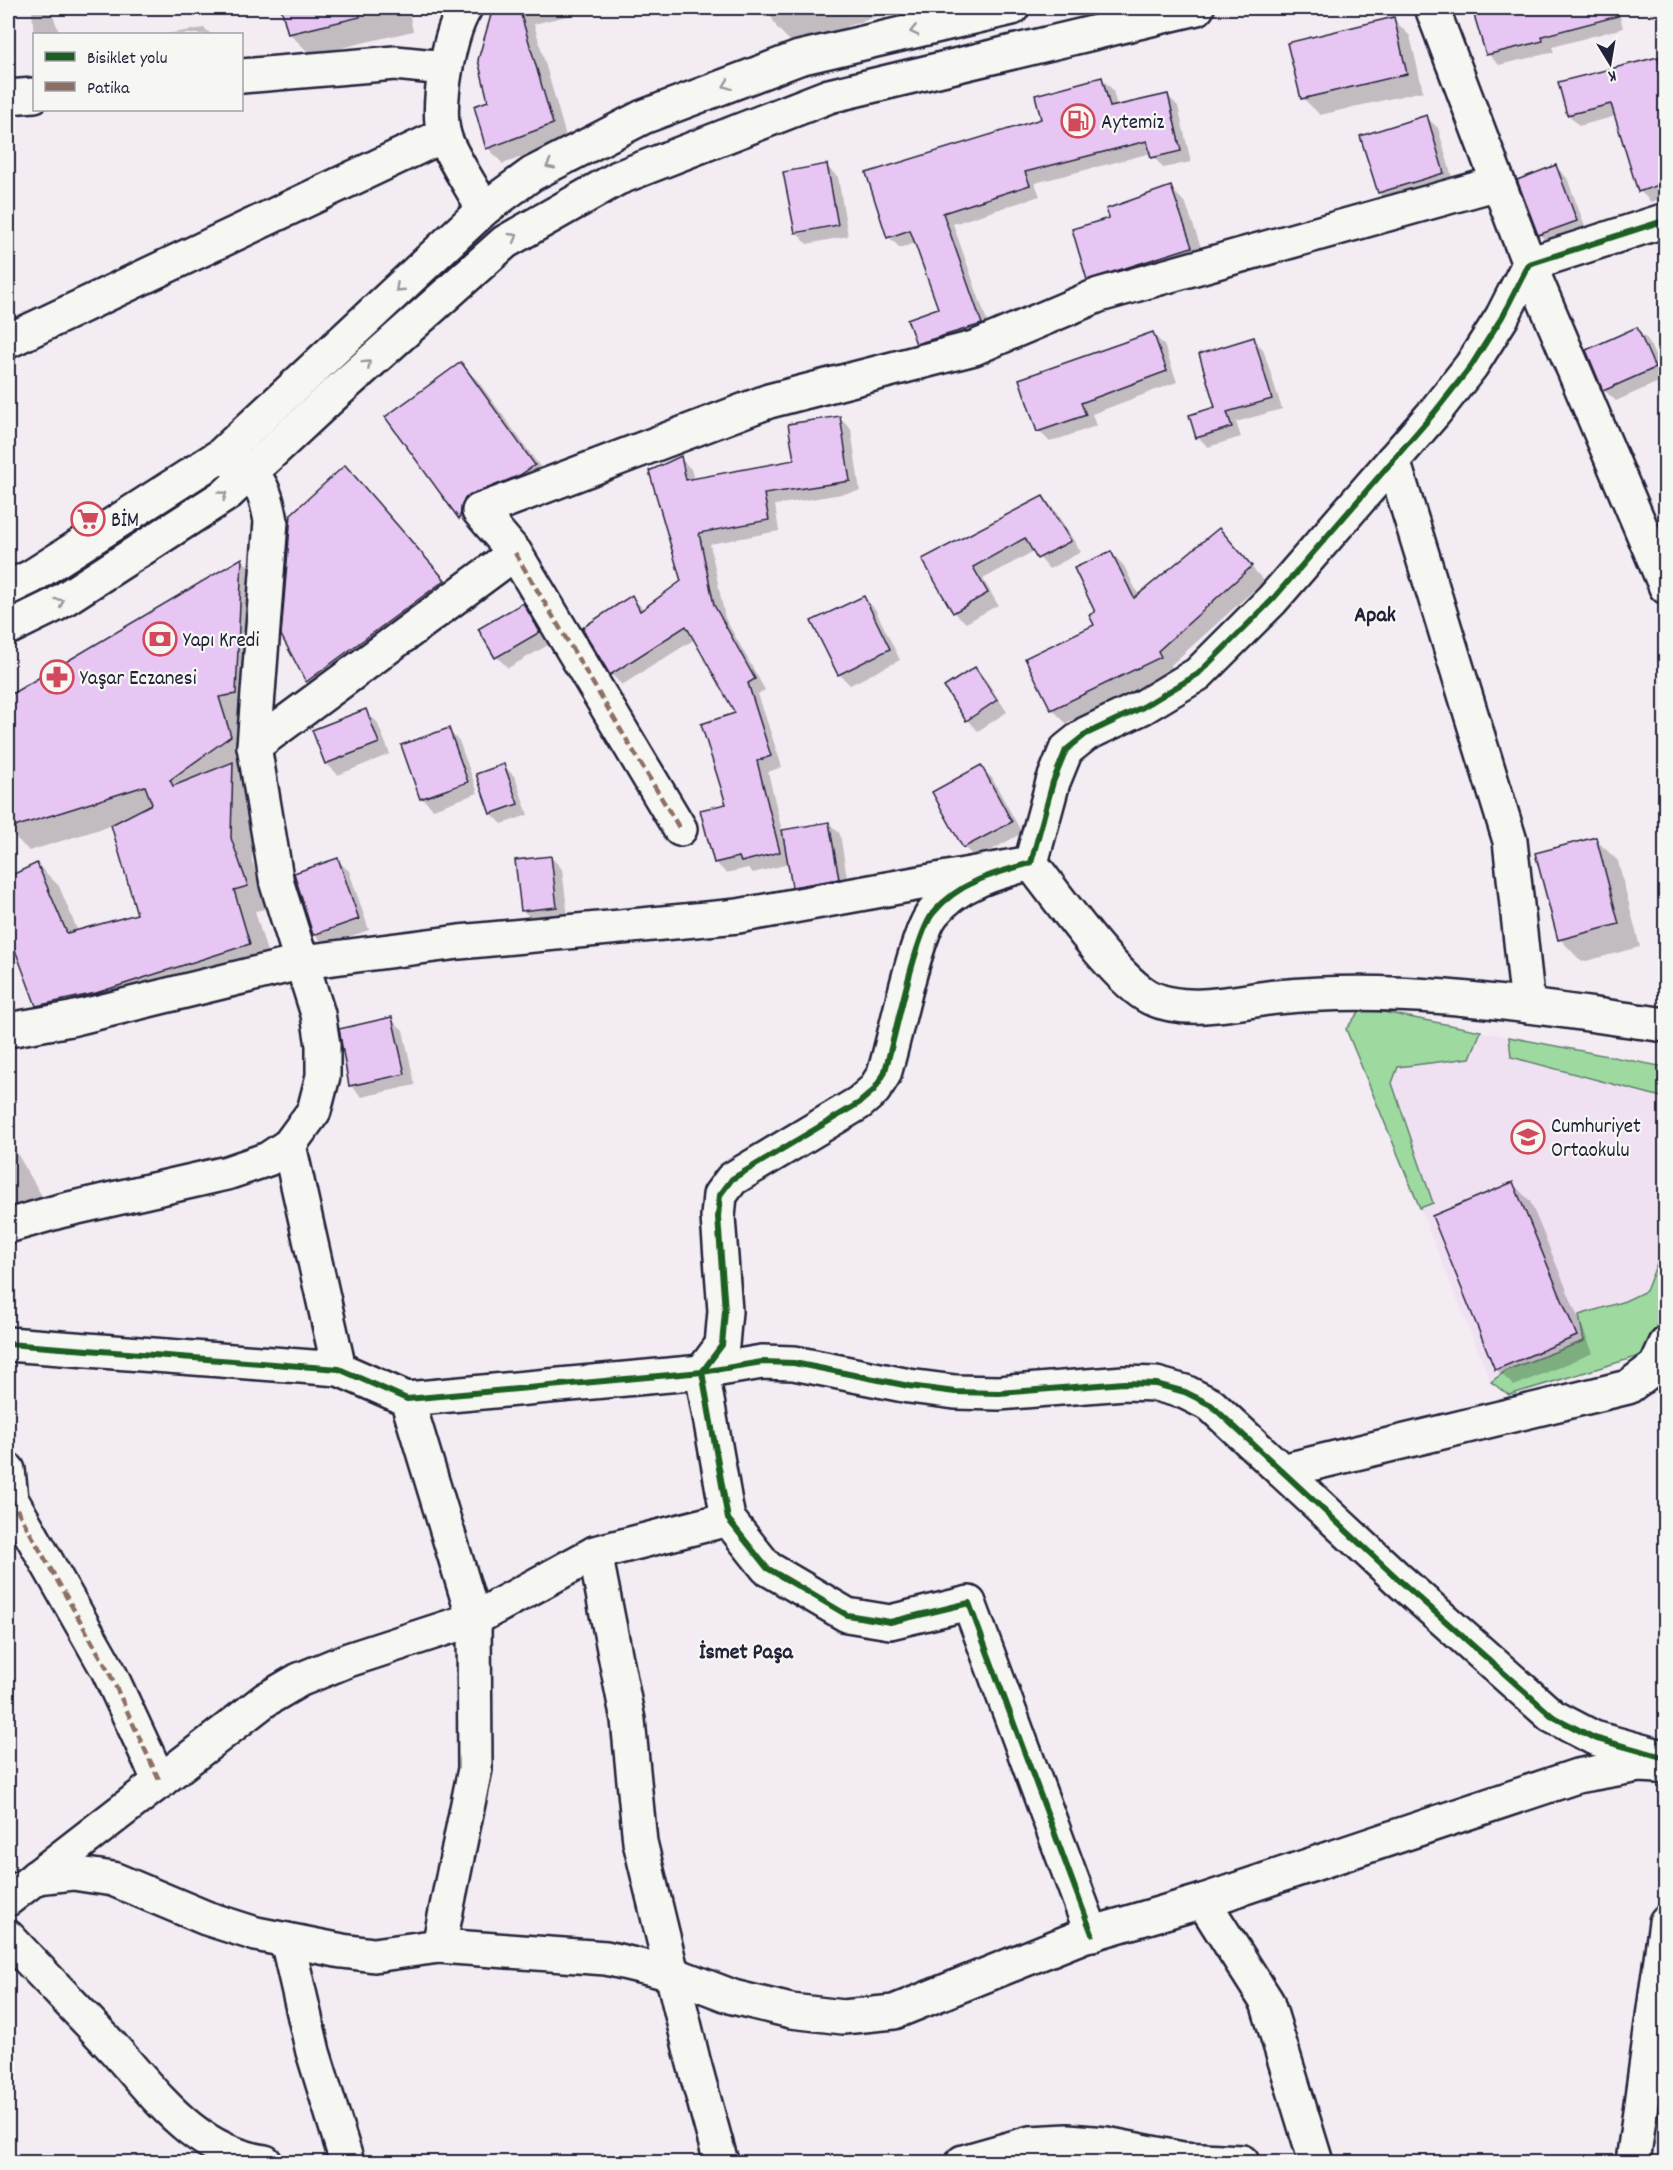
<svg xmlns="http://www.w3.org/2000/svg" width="1673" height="2170" font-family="Dekko,sans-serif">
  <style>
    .built { fill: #f0e1f2 }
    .green { fill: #9ed9a0; stroke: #607e6e; stroke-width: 1.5 }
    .shadow { fill: #0003 }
    .building { fill: #e8c6f3; stroke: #22223b; stroke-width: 1.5 }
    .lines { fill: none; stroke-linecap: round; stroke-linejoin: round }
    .minor-casing { stroke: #22223b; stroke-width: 38 }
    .secondary-casing { stroke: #22223b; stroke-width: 38 }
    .minor { stroke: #f6f6f2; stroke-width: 33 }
    .secondary { stroke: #f6f6f2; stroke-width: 33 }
    .quiet { stroke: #8d6e63; stroke-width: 4.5; stroke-dasharray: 9 4.5; stroke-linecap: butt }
    .cycleway-casing { stroke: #f6f6f2; stroke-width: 10 }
    .cycleway { stroke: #1b5e20; stroke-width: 6 }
    .oneway { stroke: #9797a0 }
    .labels { text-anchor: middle; stroke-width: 4.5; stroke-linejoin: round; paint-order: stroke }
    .poi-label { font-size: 21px; fill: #22223b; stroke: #f6f6f2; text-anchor: start }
    .neighbourhood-label { font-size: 22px; font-weight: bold; fill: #22223b; stroke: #f6f6f2 }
  </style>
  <rect width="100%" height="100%" fill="#f3ecf2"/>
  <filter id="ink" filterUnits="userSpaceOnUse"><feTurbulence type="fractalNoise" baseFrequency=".0167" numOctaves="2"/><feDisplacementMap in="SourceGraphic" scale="12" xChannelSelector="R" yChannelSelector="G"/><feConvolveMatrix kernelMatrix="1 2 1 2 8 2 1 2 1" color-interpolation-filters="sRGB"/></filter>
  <g filter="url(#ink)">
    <polygon class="built" points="1362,1008 1665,1067 1665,1305 1509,1395 1491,1382 1346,1029"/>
    <g class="green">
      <polygon points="1362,1008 1481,1031 1470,1058 1398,1067 1392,1083 1433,1203 1420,1208 1346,1029"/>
      <polygon points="1509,1037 1665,1067 1665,1098 1511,1057"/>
      <polygon points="1665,1243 1665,1305 1646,1354 1509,1395 1491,1382 1507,1370 1584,1341 1579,1315 1625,1301 1646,1291"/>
    </g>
    <g class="shadow">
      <polygon points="32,8 50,8 60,34 34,34 34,41"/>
      <polygon points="283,8 408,8 413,31 311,55 289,33"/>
      <polygon points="495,8 574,8 575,14 534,24 567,140 503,164 488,148 490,102 479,60"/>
      <polygon points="767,8 877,8 880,15 794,45 777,28"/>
      <polygon points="1474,8 1618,8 1623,28 1552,47 1554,52 1499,65 1488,54"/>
      <polygon points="1393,19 1410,36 1423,91 1320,115 1303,98"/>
      <polygon points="204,28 211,34 166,34"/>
      <polygon points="1657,58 1666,66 1666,197 1651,202 1640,191 1616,116 1579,126 1568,114"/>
      <polygon points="1102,79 1113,90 1117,107 1167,95 1178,106 1191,162 1163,168 1151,153 1035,183 1040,196 953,224 992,335 928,354 917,343 940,309 916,243 900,248 889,237 1042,120"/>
      <polygon points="1426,117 1438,128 1454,184 1390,204 1379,193"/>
      <polygon points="826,166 838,177 848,236 807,244 796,232"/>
      <polygon points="1556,167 1567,178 1587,232 1551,246 1540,235 1519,181"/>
      <polygon points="1171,188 1186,204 1206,262 1104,294 1088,279 1111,219"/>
      <polygon points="1636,329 1648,340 1665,379 1616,401 1604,390"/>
      <polygon points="1153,334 1164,345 1177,382 1092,414 1096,426 1050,442 1039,431"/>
      <polygon points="1253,339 1263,349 1282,409 1236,422 1241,437 1208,447 1198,437"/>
      <polygon points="461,364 478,381 551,482 477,535 460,518 387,417"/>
      <polygon points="839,417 851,429 860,491 775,505 779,531 710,544 725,618 765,690 758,694 782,767 768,772 782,831 829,823 840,834 849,890 804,898 793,886 789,864 753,873 748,868 726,873 715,862 728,805 737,714 695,639 622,685 611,674 632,597 644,610 682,582 680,458 691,469 694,480 796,462"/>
      <polygon points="345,467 467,604 330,703 307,681"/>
      <polygon points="1042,497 1054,509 1081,552 1049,569 1034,551 983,579 998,605 966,623 954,612 924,559"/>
      <polygon points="1219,530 1264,581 1171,665 1173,671 1066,723 1052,709 1096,626 1111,552 1124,566 1139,596"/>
      <polygon points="242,560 264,581 252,759 238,769 255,785 252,861 269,908 255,911 271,966 60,1027 38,1005 8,927 15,875 37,864 59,886 78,932 139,915 113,825 29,851 8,830 8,698"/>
      <polygon points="863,597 875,609 900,660 850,685 839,674"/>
      <polygon points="523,605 534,616 550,644 508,668 497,657"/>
      <polygon points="975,669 986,680 1007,712 978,731 967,720"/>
      <polygon points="365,711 377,722 390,754 338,775 327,764 314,731"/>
      <polygon points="448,730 459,741 478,793 433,809 422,798"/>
      <polygon points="504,766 515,777 528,815 502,824 491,813"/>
      <polygon points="980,766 992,778 1022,833 976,859 964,847 934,792"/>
      <polygon points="1595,839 1618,861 1640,947 1582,962 1560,939"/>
      <polygon points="551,857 562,869 568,917 534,922 523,910"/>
      <polygon points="337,860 349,871 369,930 325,945 314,934"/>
      <polygon points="391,1019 403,1030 415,1085 362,1097 351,1086 341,1030"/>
      <polygon points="8,1138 46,1203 8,1220"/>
      <polygon points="1513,1184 1530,1201 1593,1353 1514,1386 1496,1369"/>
    </g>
    <g class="building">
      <polygon points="281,8 359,8 360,17 288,34"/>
      <polygon points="493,8 519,8 553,124 486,149 474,106 488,101 478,60"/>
      <polygon points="1472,8 1617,8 1618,16 1542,36 1543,41 1486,55"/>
      <polygon points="1394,17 1407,74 1301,99 1287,43"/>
      <polygon points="1658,57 1665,85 1665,183 1638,192 1611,104 1567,115 1558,82"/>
      <polygon points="1102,77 1110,107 1168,94 1181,151 1151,158 1147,141 1025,172 1030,185 943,213 982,324 916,344 907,319 938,308 910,230 887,238 866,173 1041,119 1035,95"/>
      <polygon points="1427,115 1444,173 1378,193 1360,136"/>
      <polygon points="827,164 838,225 795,233 783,172"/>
      <polygon points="1556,165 1577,221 1538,235 1517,180"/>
      <polygon points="1171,186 1192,247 1087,280 1072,229 1109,218 1106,209"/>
      <polygon points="1637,327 1655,368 1603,391 1586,350"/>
      <polygon points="1153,332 1167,371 1081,403 1086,415 1037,432 1019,379"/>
      <polygon points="1254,337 1272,399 1227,412 1232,427 1196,438 1189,415 1215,407 1199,354"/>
      <polygon points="461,362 535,465 520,475 465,498 459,519 385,417"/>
      <polygon points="840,416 850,481 764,494 769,520 699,533 714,605 755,679 748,683 771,756 757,761 780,852 741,862 739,857 714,863 700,810 726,804 701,724 735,713 686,626 610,675 582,628 632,595 640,611 681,581 649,471 681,456 686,480 794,460 788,424"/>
      <polygon points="345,465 445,580 306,682 281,635 291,514"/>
      <polygon points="1043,496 1071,541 1037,559 1025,538 973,567 988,593 953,613 922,559"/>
      <polygon points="1219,528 1252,566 1158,651 1161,657 1051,710 1025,658 1094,625 1089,615 1095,612 1074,568 1111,551 1134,598"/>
      <polygon points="242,558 236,694 219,697 231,736 170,780 173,786 233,762 231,838 248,886 234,890 250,944 96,993 36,1006 8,931 14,874 37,863 67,933 137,914 111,825 152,804 145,786 8,829 8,696"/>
      <polygon points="864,596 890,649 838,675 811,621"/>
      <polygon points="523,603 540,632 495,658 478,629"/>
      <polygon points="975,667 997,700 966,721 944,687"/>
      <polygon points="366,709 379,743 325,764 312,730"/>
      <polygon points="449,728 468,782 420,799 401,745"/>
      <polygon points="504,764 518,804 490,814 476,774"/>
      <polygon points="981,765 1012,822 963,848 932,792"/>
      <polygon points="829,822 839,879 792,887 782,830"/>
      <polygon points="1596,837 1619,924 1558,940 1535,853"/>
      <polygon points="551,856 557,907 521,911 515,860"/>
      <polygon points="338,858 359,919 313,935 294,873"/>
      <polygon points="392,1017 405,1074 349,1086 339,1029"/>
      <polygon points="1513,1182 1577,1336 1495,1370 1432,1216"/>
    </g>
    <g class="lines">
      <defs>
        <g id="minor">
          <path d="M465 8C449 34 436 104 444 135 449 153 474 191 484 209"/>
          <polyline points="1432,8 1529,264 1666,587"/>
          <polyline points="242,76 395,63 445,68"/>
          <polyline points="8,97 34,95"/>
          <polyline points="8,341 444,135"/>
          <polyline points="1393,460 1510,841 1528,1006"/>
          <polyline points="515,553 680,829"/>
          <polyline points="254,746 515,553 479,511 769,401 974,348 1099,295 1498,183"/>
          <path d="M8 1030 71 1019 303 962 459 942 738 916 1031 863C1057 896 1117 982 1151 998 1189 1015 1237 1001 1277 997 1409 984 1535 1007 1666 1025"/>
          <polyline points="289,1145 339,1369"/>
          <path d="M8 1226 60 1211 227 1173 268 1159 289 1145 314 1111 323 1076V1045L318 1014 277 884 254 746 271 521C264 483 258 475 225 458"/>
          <polyline points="8,1344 339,1369 407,1399 702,1372 762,1362 794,1363 909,1386 955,1392 999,1393 1124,1383 1156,1384 1185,1392 1211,1405 1398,1579 1552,1716 1594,1738 1666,1758"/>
          <polyline points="407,1399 474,1619 475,1769 439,1946"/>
          <polyline points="8,1470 11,1499 108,1670 160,1782"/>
          <polyline points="1282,1471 1628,1387 1656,1366 1666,1344"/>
          <polyline points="595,1553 628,1720 640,1842 693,2060 721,2162"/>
          <polyline points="36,1877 73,1873 113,1879 206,1918 256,1934 342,1951 374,1955 439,1946 606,1958 673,1974 733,1997 791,2011 843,2017 894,2012 1083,1936 1203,1901 1577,1776 1639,1765 1658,1766"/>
          <polyline points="8,1899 265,1700 299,1680 348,1660 474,1619 595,1553 728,1519"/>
          <polyline points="1203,1901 1267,2002 1316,2162"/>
          <path d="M1092 1934 969 1603 890 1622 847 1615 767 1568 728 1519 702 1372 722 1345 725 1311 718 1217 720 1195 732 1179 859 1103 874 1090 884 1074C895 1040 915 933 934 912 959 882 995 873 1031 863L1053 782 1066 750 1086 734 1143 707 1198 674 1272 600 1434 413 1471 366 1502 317 1529 264 1666 220"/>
          <path d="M8 1937C43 1975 80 2012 115 2050 159 2099 196 2152 265 2162"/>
          <polyline points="287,1940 313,2052 347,2162"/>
          <polyline points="963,2162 1030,2143 1068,2141 1106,2144 1182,2159 1242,2162"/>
          <polyline points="1633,2162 1666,1922"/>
        </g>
        <g id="secondary">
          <polyline points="8,588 31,577 220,456 484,209 532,174 643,117 799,58 1012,8"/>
          <polyline points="8,628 55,605 227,494 329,399 505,242 618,178 829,96 1197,8"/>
        </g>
      </defs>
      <use href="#minor" class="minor-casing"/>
      <use href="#secondary" class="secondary-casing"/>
      <use href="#minor" class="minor"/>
      <use href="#secondary" class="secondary"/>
      <g class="quiet">
        <polyline points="515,553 680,829"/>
        <polyline points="8,1470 11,1499 108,1670 160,1782"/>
      </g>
      <defs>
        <g id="cycleway">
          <polyline points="8,1344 339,1369 407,1399 702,1372 762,1362 794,1363 909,1386 955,1392 999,1393 1124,1383 1156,1384 1185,1392 1211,1405 1398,1579 1552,1716 1594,1738 1666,1758"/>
          <path d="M1092 1934 969 1603 890 1622 847 1615 767 1568 728 1519 702 1372 722 1345 725 1311 718 1217 720 1195 732 1179 859 1103 874 1090 884 1074C895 1040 915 933 934 912 959 882 995 873 1031 863L1053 782 1066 750 1086 734 1143 707 1198 674 1272 600 1434 413 1471 366 1502 317 1529 264 1666 220"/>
        </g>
      </defs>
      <use href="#cycleway" class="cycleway-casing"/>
      <use href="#cycleway" class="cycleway"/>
    </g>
    <defs><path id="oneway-chevron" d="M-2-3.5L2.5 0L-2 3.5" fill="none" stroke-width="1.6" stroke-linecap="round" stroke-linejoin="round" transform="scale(1.5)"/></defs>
    <g class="oneway">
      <use href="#oneway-chevron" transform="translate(914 31) rotate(167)"/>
      <use href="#oneway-chevron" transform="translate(727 85) rotate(159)"/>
      <use href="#oneway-chevron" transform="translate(550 165) rotate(153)"/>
      <use href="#oneway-chevron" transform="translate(514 237) rotate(-30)"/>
      <use href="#oneway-chevron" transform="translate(399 288) rotate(137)"/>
      <use href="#oneway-chevron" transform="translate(367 364) rotate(-42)"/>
      <use href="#oneway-chevron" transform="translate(223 495) rotate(-36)"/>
      <use href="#oneway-chevron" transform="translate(60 602) rotate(-31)"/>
    </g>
  </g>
  <defs>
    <symbol id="fuel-ring" viewBox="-11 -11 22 22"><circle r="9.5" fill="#f6f6f2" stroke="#d1495b" stroke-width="1.5"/><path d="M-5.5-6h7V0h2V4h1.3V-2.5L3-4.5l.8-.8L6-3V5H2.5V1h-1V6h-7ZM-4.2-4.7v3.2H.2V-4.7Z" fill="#d1495b"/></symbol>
    <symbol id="supermarket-ring" viewBox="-11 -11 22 22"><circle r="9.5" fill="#f6f6f2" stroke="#d1495b" stroke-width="1.5"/><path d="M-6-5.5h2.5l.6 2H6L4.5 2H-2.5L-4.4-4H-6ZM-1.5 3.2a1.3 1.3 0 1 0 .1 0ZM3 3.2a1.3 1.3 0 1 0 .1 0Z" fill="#d1495b"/></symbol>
    <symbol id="bank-ring" viewBox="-11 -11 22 22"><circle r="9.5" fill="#f6f6f2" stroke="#d1495b" stroke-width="1.5"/><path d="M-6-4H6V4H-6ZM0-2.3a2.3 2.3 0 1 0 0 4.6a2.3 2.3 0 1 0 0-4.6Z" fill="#d1495b"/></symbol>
    <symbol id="pharmacy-ring" viewBox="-11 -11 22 22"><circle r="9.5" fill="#f6f6f2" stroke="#d1495b" stroke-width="1.5"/><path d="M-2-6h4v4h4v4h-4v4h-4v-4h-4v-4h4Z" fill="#d1495b"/></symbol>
    <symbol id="school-ring" viewBox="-11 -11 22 22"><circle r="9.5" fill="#f6f6f2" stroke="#d1495b" stroke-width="1.5"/><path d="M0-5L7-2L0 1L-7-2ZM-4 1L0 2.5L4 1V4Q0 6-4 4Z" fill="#d1495b"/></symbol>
  </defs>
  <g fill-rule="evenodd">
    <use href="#fuel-ring" x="1059" y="102" width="38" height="38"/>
    <use href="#supermarket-ring" x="69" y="500" width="38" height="38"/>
    <use href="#bank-ring" x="141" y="620" width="38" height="38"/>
    <use href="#pharmacy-ring" x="38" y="658" width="38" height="38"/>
    <use href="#school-ring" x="1509" y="1118" width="38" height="38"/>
  </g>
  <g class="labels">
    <g class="poi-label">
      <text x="1101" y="128">Aytemiz</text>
      <text x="111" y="526">BİM</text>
      <text x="183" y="646">Yapı Kredi</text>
      <text x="80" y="684">Yaşar Eczanesi</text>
      <text x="1551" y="1132">Cumhuriyet<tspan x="1551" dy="24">Ortaokulu</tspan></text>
    </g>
    <g class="neighbourhood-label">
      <text x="1375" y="621">Apak</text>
      <text x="746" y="1658">İsmet Paşa</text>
    </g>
  </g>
  <rect width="1673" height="2170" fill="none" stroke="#f6f6f2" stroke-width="30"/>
  <rect x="15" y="15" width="1643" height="2140" fill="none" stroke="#22223b" stroke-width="2" filter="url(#ink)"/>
  <rect x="33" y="33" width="210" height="78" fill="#f6f6f2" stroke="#a1a1a9" stroke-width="1.5"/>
  <rect x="45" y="52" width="30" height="9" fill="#1b5e20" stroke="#a1a1a9" stroke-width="1.5"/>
  <text x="87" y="63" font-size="18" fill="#22223b">Bisiklet yolu</text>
  <rect x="45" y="82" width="30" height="9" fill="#8d6e63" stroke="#a1a1a9" stroke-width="1.5"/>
  <text x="87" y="93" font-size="18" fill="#22223b">Patika</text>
  <g transform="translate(1610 63) rotate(169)" stroke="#f6f6f2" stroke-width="4.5" paint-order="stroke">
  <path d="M0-4.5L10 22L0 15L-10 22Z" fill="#22223b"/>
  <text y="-9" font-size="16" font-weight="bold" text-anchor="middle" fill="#22223b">K</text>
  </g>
</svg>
